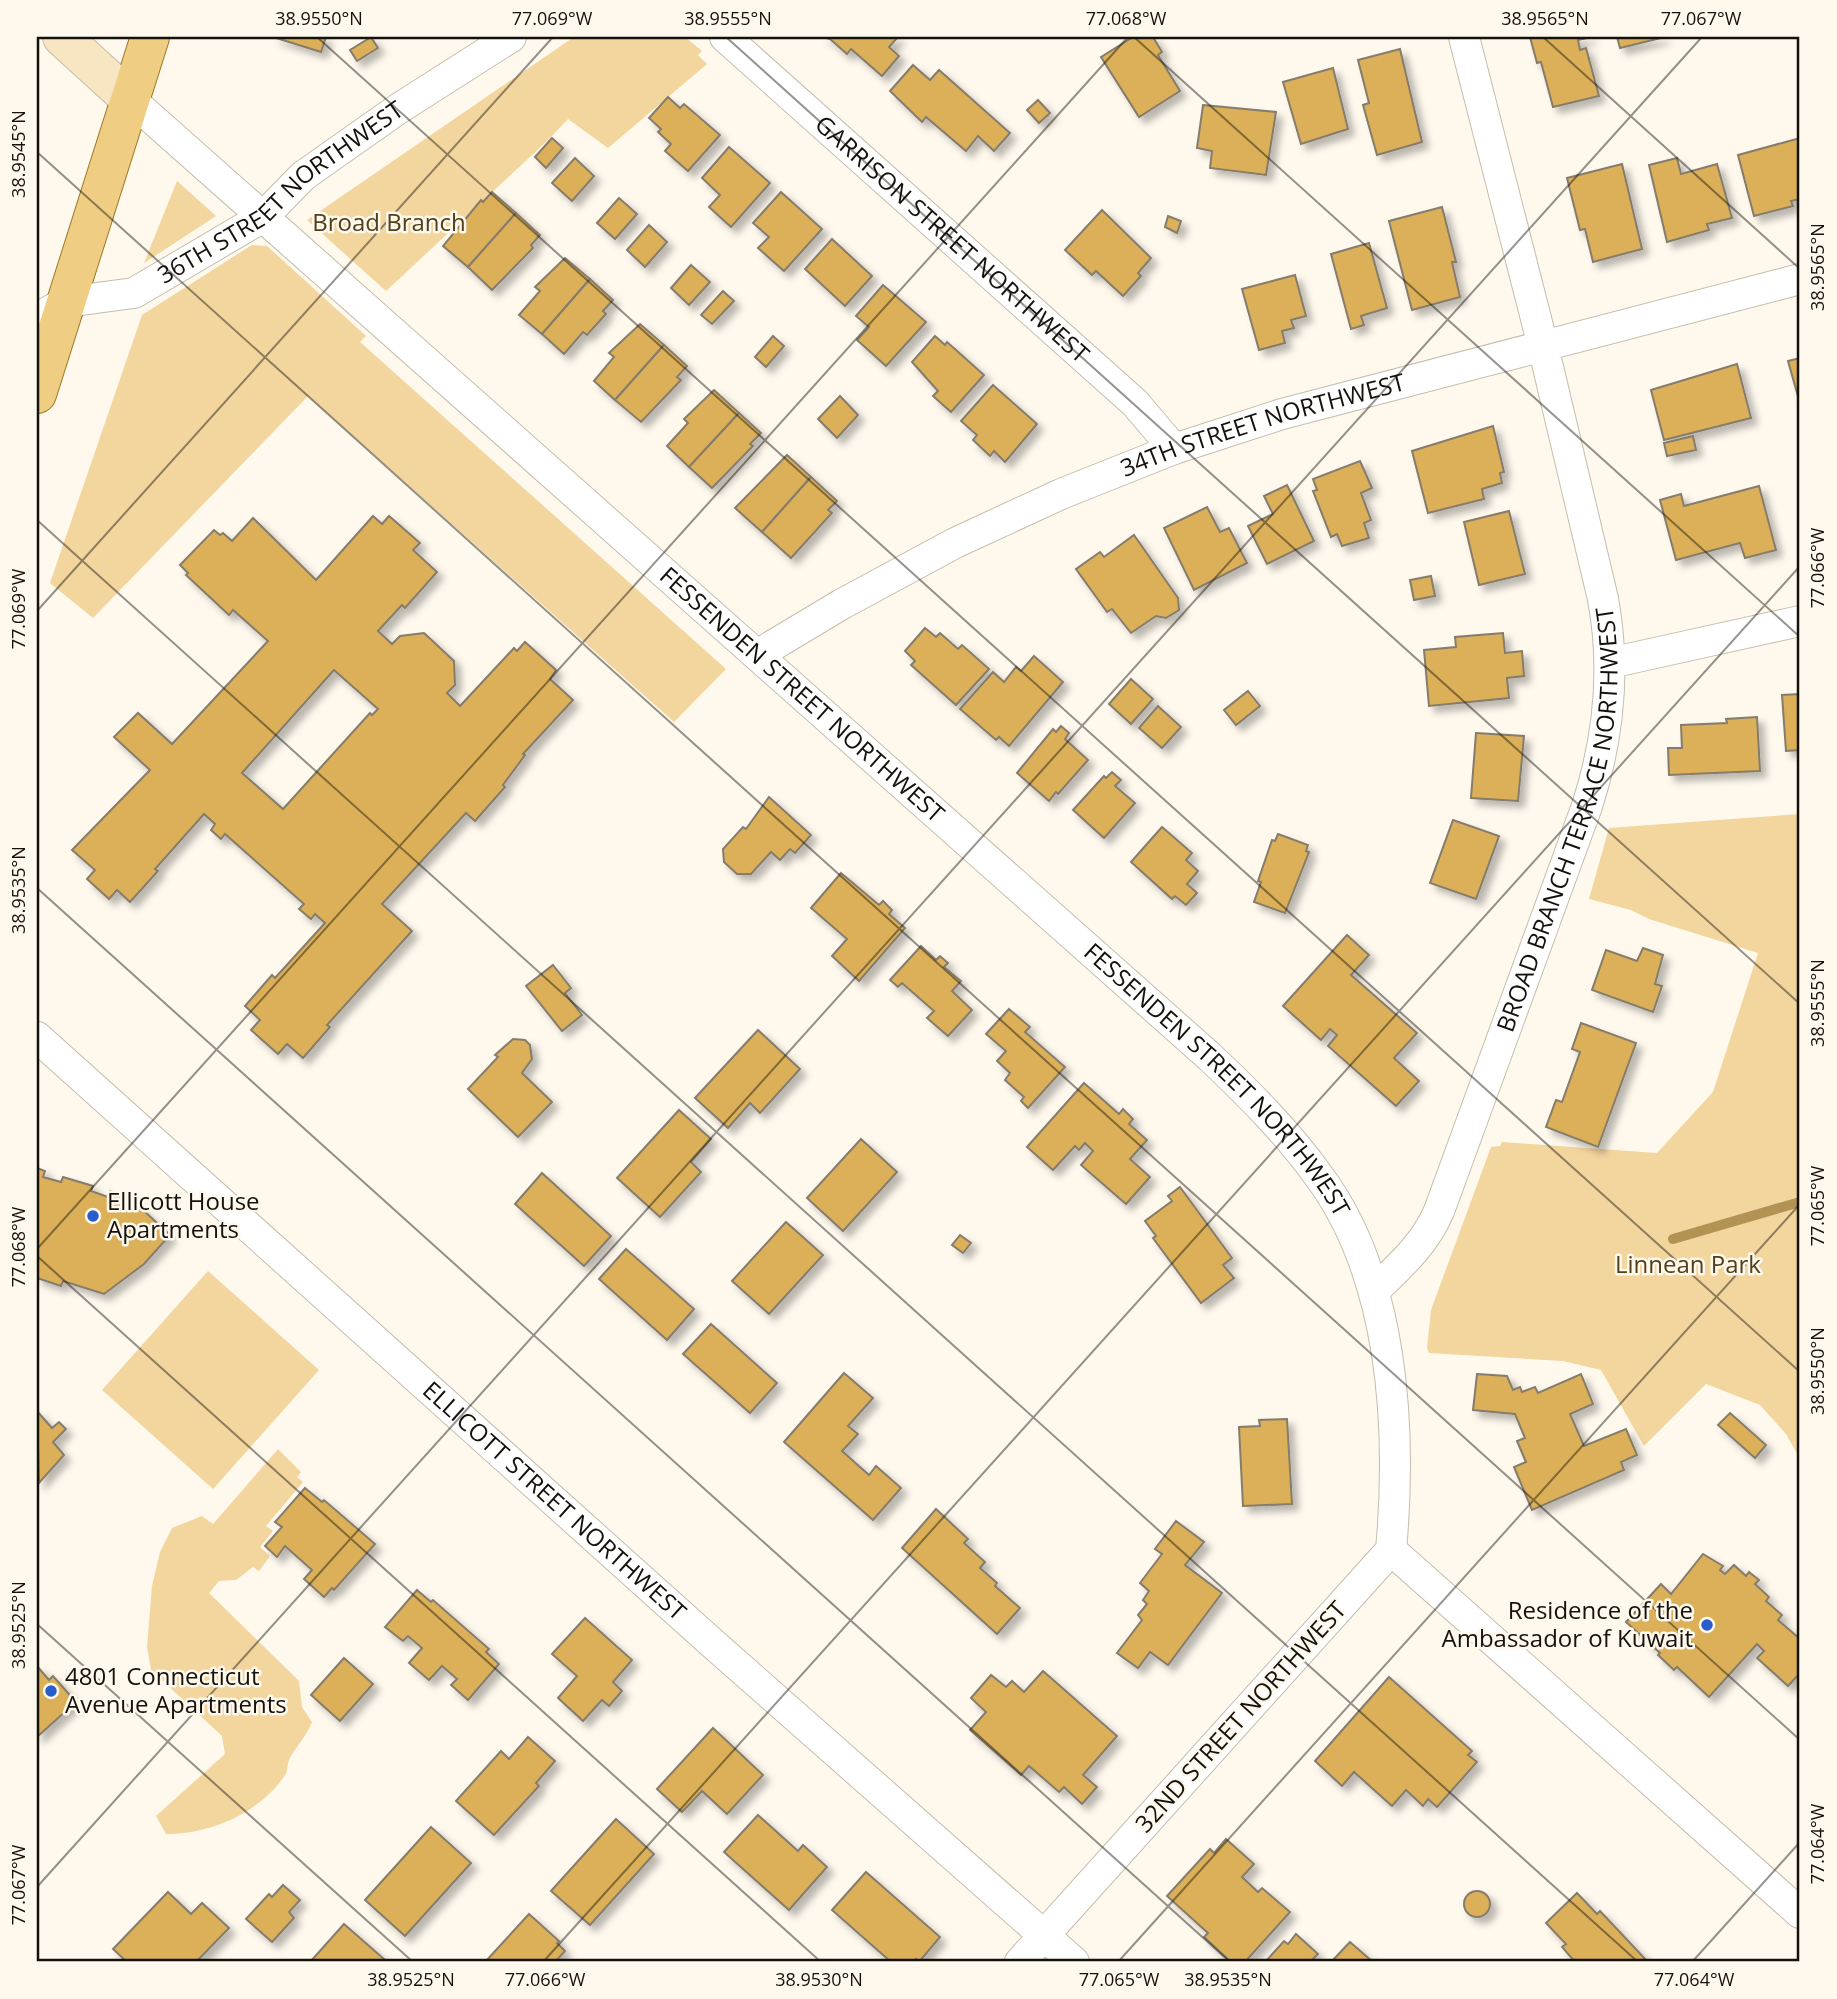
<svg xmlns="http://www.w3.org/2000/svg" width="1837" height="1999" font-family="'Open Sans',sans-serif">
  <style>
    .green { fill: #f3d59e }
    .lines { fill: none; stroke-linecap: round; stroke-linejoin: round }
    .stream { stroke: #b39353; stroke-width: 10 }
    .building { fill: #dcb058; stroke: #857c6c; stroke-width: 2; fill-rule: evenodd; filter: url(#shadow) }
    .street-casing { stroke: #c6bdab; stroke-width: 32 }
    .secondary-casing { stroke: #c6bdab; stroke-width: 40 }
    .primary-casing { stroke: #9c7724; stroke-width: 40 }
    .street { stroke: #fff; stroke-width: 30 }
    .secondary { stroke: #f7e6c1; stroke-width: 38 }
    .primary { stroke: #efce83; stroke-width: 38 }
    .ticks { fill: none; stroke: #15120c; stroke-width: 2; stroke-opacity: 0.45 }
    .poi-dot { fill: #295dcb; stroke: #fef8ed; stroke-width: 2.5 }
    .labels { text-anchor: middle; stroke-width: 5; stroke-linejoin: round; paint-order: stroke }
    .street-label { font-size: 24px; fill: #15120c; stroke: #fef8ed }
    .park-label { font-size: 24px; fill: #52401b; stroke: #fef8ed }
    .poi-label { font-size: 24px; fill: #15120c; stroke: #fef8ed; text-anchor: start }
    .neatline { fill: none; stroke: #15120c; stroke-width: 2.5 }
    .ticks-label { font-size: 18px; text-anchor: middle; fill: #15120c }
  </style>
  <defs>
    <filter id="shadow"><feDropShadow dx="6" dy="6" stdDeviation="3.5" flood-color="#0004"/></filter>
  </defs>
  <rect width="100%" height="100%" fill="#fef8ed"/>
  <g class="green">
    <polygon points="574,37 685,37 702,51 698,55 707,64 608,148 568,119 546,142 386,291 307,220"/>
    <polygon points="177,181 216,216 144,263"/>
    <polygon points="252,245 267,246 366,336 360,342 726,669 674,722 308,396 93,618 50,583 142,315"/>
    <polygon points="1800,814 1800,1459 1786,1434 1760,1405 1706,1384 1644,1446 1601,1370 1563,1361 1429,1353 1427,1348 1431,1310 1491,1147 1500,1146 1502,1142 1657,1153 1713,1092 1758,953 1649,919 1631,910 1589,899 1609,828"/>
    <polygon points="208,1271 319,1370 213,1489 102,1390"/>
    <path d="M278 1449 301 1472 297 1477 303 1482 266 1526 273 1531 260 1547 270 1556 259 1571 253 1567 236 1580 219 1581 209 1593 299 1681 302 1707 312 1722C306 1737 294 1749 289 1760 287 1765 288 1771 285 1775 260 1813 210 1834 166 1834L156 1816 225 1754 222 1736 151 1670 147 1647 152 1586 160 1552 172 1528 202 1516 213 1524Z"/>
  </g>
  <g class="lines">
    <polyline class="stream" points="1673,1239 1800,1202"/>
  </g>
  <g class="building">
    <polygon points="273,37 326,37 321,52"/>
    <polygon points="371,37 378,48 357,61 350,50"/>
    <polygon points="822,37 898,37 889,47 899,56 882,76 851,49 847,54 830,39"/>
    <polygon points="1133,37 1153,37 1162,52 1158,55 1180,91 1139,117 1101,57"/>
    <polygon points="1530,37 1592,37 1578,40 1580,50 1586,48 1599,96 1553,107 1541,62 1537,63"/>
    <polygon points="1617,37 1665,37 1620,48"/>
    <polygon points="1400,49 1422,142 1377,155 1363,105 1369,103 1358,60"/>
    <polygon points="913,65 930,80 939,70 1010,133 994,151 978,136 966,151 926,117 922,122 890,91"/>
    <polygon points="1333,68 1348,129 1301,144 1283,82"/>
    <polygon points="668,97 680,108 684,104 720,135 688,171 665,151 671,144 658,132 661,129 649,118"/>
    <polygon points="1038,100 1050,113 1039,123 1027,110"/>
    <polygon points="1203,105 1276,112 1266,175 1210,168 1212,151 1197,148"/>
    <polygon points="552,138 563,148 546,168 535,157"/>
    <polygon points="1800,138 1800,199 1791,201 1793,206 1754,216 1738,155"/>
    <polygon points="729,147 770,183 731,227 709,207 720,195 702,178"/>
    <polygon points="575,158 594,176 572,201 552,183"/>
    <polygon points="1677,158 1681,174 1717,164 1732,218 1707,224 1709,230 1667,242 1649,165"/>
    <polygon points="1622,164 1642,249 1593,262 1585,229 1580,230 1567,178"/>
    <polygon points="492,192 516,213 468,267 443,246 481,200 483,202"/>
    <polygon points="781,192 822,229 784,271 758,248 769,237 753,223"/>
    <polygon points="619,198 637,214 615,239 597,223"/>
    <polygon points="1442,207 1456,262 1452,262 1460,297 1412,310 1389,221"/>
    <polygon points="1102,210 1151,258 1138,273 1141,276 1123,296 1096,271 1092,275 1065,250"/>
    <polygon points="516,213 540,235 531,245 533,248 492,290 468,267"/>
    <polygon points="1168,216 1181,221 1177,233 1165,227"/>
    <polygon points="649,225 667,242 645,267 627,250"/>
    <polygon points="832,239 872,276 845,306 805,269"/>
    <polygon points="1369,243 1387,308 1361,316 1364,325 1351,329 1331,254"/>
    <polygon points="565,258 590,279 542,334 519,315 540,291 535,287"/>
    <polygon points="691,265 710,282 689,305 671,288"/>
    <polygon points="1295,275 1306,316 1291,320 1294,328 1282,331 1285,343 1259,350 1242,289"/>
    <polygon points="590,279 613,300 603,311 606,314 587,335 583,332 564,354 542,334"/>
    <polygon points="883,285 926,322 886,366 857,340 869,327 856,316"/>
    <polygon points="723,291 734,301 712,324 701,315"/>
    <polygon points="640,324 664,345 615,400 594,381 614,357 609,353"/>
    <polygon points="773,336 784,346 766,367 755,357"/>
    <polygon points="935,336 945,345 947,342 984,375 951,412 933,396 938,391 912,362"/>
    <polygon points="664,345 687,366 677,377 681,380 641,422 615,400"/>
    <polygon points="1800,358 1800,400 1799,400 1788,361"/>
    <polygon points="1737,364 1751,418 1664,440 1651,390"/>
    <polygon points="993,385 1037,424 1005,462 994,451 990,456 973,440 977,435 961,421"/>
    <polygon points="714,390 739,413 689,467 667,446 688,423 684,419"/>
    <polygon points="840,396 858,415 837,438 818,419"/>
    <polygon points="739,413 761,433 750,444 753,446 712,488 689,467"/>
    <polygon points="1493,426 1504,472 1500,473 1502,483 1482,489 1484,499 1428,513 1412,451"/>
    <polygon points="1693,436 1696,450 1667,456 1664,443"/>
    <polygon points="787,455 811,477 762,532 735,508"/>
    <polygon points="1360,461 1372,488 1361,493 1371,520 1364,523 1369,538 1342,546 1337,534 1331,537 1313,491 1317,490 1313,479"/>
    <polygon points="811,477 837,501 828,510 832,513 791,558 762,532"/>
    <polygon points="1287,485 1314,541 1267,564 1248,526 1273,514 1264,496"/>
    <polygon points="1759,486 1776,550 1745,558 1740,543 1676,560 1660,500 1681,494 1684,506"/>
    <polygon points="1207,507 1220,532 1229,528 1247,563 1194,590 1164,528"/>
    <polygon points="1509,511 1525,574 1479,585 1464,522"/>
    <path d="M373 516 382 524 389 516 420 543 413 550 437 572 405 608 402 605 378 631 392 644 400 636 424 633 454 661 455 685 447 693 460 706 514 648 517 651 525 642 556 670 550 679 573 700 523 754 525 755 503 785 505 787 475 821 466 813 382 904 412 931 327 1025 330 1027 303 1058 287 1044 278 1054 251 1030 260 1020 245 1006 272 975 275 978 325 923 315 914 311 919 299 909 304 904 225 834 221 839 211 830 215 824 204 814 155 869 158 871 130 902 117 890 109 899 87 879 95 870 72 850 150 770 114 737 138 713 172 744 268 641 233 610 229 615 186 575 188 573 180 565 214 530 220 535 223 533 232 541 253 518 316 580ZM334 670 378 709 372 715 370 713 283 809 242 773Z"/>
    <polygon points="1134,535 1178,598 1179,610 1166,618 1156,616 1131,633 1112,609 1107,612 1076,569 1100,552 1104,557"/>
    <polygon points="1431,576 1435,596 1414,600 1410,580"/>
    <polygon points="925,628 936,637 940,633 958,649 962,645 989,669 956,705 911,665 915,661 905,651"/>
    <polygon points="1503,633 1505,653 1522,651 1524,676 1507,678 1509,698 1429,706 1424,650 1456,647 1455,637"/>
    <polygon points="1034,656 1063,682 1009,746 999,737 996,740 960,709 993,672 1004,682 1016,667 1021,671"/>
    <polygon points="1131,679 1153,699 1131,724 1109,704"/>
    <polygon points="1248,691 1260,706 1236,725 1224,710"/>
    <polygon points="1800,694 1800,750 1786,751 1782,695"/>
    <polygon points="1158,706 1181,727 1162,748 1139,728"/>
    <polygon points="1757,717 1760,771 1669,775 1668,748 1682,748 1681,725 1727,723 1726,719"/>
    <polygon points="1061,726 1069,733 1065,739 1088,760 1058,794 1056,792 1049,801 1017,773 1053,729 1056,732"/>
    <polygon points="1476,733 1524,736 1518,801 1471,798"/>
    <polygon points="1112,772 1121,780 1115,786 1135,803 1104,838 1073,810 1104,776 1106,778"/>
    <polygon points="769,797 811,835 795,853 790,849 780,860 771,852 751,874 737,874 724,862 723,849 743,827 746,829"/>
    <polygon points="1453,820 1499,836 1476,899 1430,883"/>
    <polygon points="1162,827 1192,853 1186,860 1198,871 1187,884 1197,893 1186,905 1175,896 1172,899 1131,862"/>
    <polygon points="1278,834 1308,845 1306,851 1309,852 1285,913 1254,902 1261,882 1258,881 1272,840 1275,841"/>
    <polygon points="841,873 879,905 883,901 892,910 889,914 905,928 859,981 832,956 847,939 811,908"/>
    <polygon points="1347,935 1369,955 1351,975 1417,1033 1394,1058 1419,1081 1396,1106 1328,1046 1337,1035 1330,1029 1321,1040 1283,1006"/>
    <polygon points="921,946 936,960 940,956 948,963 944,967 961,981 952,991 972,1010 948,1036 927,1018 934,1011 902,983 898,987 890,980"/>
    <polygon points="1643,948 1663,955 1655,984 1662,986 1653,1012 1592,990 1606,950 1637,961"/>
    <polygon points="553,965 571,988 565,993 582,1015 562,1031 526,986"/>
    <polygon points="1009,1009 1030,1027 1025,1032 1065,1067 1028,1108 1021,1101 1024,1097 1005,1080 1010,1073 997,1061 1006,1051 986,1034"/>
    <polygon points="1581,1023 1636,1043 1598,1147 1546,1127 1556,1100 1562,1102 1580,1052 1572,1049"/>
    <polygon points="758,1030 800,1069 760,1113 750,1103 728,1128 695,1098"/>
    <polygon points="513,1039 525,1040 530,1045 532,1059 522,1073 552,1102 518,1137 468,1089 498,1057 495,1055"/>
    <polygon points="1084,1083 1119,1114 1123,1109 1133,1119 1129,1124 1147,1140 1130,1159 1150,1177 1126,1204 1081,1165 1093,1151 1085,1143 1079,1150 1075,1146 1053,1170 1027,1147"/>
    <polygon points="679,1110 711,1139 691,1162 701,1172 660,1217 617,1178"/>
    <polygon points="861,1139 897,1172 843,1231 807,1198"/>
    <polygon points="37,1168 45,1171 43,1177 61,1182 63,1177 93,1186 91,1191 108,1197 110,1191 129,1197 170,1235 144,1264 104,1294 63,1281 61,1286 37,1278"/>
    <polygon points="542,1173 611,1236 584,1266 515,1204"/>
    <polygon points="1180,1187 1232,1258 1223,1265 1234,1278 1201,1303 1153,1238 1156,1236 1145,1221 1172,1201 1168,1196"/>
    <polygon points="786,1222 823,1255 769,1314 732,1281"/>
    <polygon points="960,1235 971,1243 963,1253 952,1245"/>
    <polygon points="626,1249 694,1309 667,1340 599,1279"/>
    <polygon points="711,1324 777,1383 750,1413 683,1354"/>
    <polygon points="844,1373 873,1398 848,1426 858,1434 842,1451 869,1475 876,1466 901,1488 873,1520 784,1442"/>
    <polygon points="1477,1374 1507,1376 1513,1390 1520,1387 1522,1392 1535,1387 1538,1393 1581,1374 1593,1404 1570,1414 1584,1446 1626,1429 1637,1455 1621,1462 1624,1470 1532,1510 1514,1467 1526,1462 1517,1441 1525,1438 1515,1414 1473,1410"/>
    <polygon points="37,1411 52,1428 59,1422 66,1429 53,1442 64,1455 39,1483"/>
    <polygon points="1730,1413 1766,1445 1755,1458 1718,1425"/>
    <polygon points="1287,1419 1292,1504 1243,1506 1239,1427 1260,1426 1259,1420"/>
    <polygon points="305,1488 322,1502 324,1500 375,1544 334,1590 332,1588 324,1597 304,1579 312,1570 285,1546 277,1557 265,1546 282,1527 275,1522"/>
    <polygon points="936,1509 968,1539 964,1543 985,1562 980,1568 997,1583 995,1586 1020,1608 997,1634 902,1548"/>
    <polygon points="1176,1521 1204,1542 1185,1565 1222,1593 1168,1665 1150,1652 1138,1668 1117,1653 1142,1620 1138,1615 1147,1604 1143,1600 1149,1591 1140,1583 1162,1554 1155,1549"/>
    <polygon points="1703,1554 1723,1566 1720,1570 1725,1574 1734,1565 1746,1576 1749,1572 1759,1580 1755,1584 1769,1597 1766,1601 1782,1615 1778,1620 1800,1639 1800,1673 1788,1686 1757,1658 1764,1651 1757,1644 1709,1697 1677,1667 1674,1670 1658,1655 1660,1653 1626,1622 1661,1584 1671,1594"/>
    <polygon points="417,1590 431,1602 433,1600 489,1649 486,1652 499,1664 468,1700 451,1685 457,1679 442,1666 429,1680 409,1663 422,1648 408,1636 403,1641 385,1627"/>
    <polygon points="585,1618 632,1660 613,1682 622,1691 609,1706 602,1700 583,1721 558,1698 577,1676 552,1654"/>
    <polygon points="344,1658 373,1684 340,1721 311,1695"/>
    <polygon points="37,1666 49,1680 53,1676 76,1702 37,1737"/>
    <polygon points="1043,1671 1117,1736 1083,1775 1097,1787 1082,1804 1064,1787 1059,1792 1029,1766 1021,1775 970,1730 986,1712 971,1698 991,1675 1006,1687 1012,1681 1024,1692"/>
    <polygon points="1389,1677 1472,1751 1468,1755 1477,1762 1437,1807 1428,1799 1423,1806 1406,1790 1392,1806 1354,1772 1342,1786 1315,1761"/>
    <polygon points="713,1728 763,1775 727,1814 702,1791 682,1812 657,1789"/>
    <polygon points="528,1737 555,1761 536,1783 539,1786 494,1835 456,1801 501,1751 509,1759"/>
    <polygon points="758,1815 798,1851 803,1845 827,1867 789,1910 724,1852"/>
    <polygon points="616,1819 654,1854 590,1925 551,1891"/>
    <polygon points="431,1827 471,1863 405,1936 365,1900"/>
    <polygon points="1226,1839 1254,1864 1242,1877 1258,1892 1262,1888 1290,1912 1245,1962 1231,1962 1204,1937 1208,1933 1167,1896 1210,1849 1214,1853"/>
    <polygon points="866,1872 940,1937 919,1962 916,1959 913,1962 891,1962 832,1910"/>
    <polygon points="283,1885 300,1900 289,1912 294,1918 272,1942 246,1919 269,1894 272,1897"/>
    <circle cx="1477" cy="1904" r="13"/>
    <polygon points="168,1892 191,1914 202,1903 229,1928 196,1962 127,1962 113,1949"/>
    <polygon points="1577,1893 1597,1914 1600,1911 1648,1962 1575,1962 1562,1947 1566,1944 1546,1923"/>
    <polygon points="529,1914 559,1941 557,1943 565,1951 555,1962 485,1962"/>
    <polygon points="344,1924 384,1959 381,1962 310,1962"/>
    <polygon points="1296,1934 1318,1954 1310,1962 1265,1962 1284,1941 1288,1944"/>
    <polygon points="1350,1942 1373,1962 1331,1962"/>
  </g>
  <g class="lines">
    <defs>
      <g id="street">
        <path id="s1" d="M725 37 1135 403 1174 449"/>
        <path id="s2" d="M130 99 1210 1057C1249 1094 1287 1132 1318 1175 1394 1276 1402 1429 1391 1550L1020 1962"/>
        <path id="s3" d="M37 318 66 302 134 293 263 217 303 176 398 109 511 37"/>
        <path id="s4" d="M757 655 842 604 955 543 1061 494 1174 449 1282 414 1800 279"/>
        <polyline points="1610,663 1800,621"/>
        <path id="s5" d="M37 1037 711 1642 1074 1962"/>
        <path id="s6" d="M1374 1291C1400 1266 1425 1244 1439 1211L1587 806C1609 738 1616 670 1603 599L1543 346 1464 37"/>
        <polyline points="1391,1550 1800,1913"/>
      </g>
      <polyline id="secondary" points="62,37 130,99"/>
      <polyline id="primary" points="37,394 150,37"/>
    </defs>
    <use href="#street" class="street-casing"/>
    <use href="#secondary" class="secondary-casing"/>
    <use href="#primary" class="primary-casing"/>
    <use href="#street" class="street"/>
    <use href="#secondary" class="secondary"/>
    <use href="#primary" class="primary"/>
  </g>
  <path class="ticks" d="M317 37 1800 1372M726 37 1800 1004M1134 37 1800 637M1543 37 1800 269M37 152 1800 1740M37 520 1638 1962M37 611 553 37M37 888 1230 1962M37 1249 1128 37M37 1256 821 1962M37 1624 413 1962M37 1887 1702 37M543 1962 1800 566M1118 1962 1800 1204M1692 1962 1800 1842"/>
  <g class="poi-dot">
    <circle cx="93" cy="1216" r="7"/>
    <circle cx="1707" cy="1625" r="7"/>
    <circle cx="51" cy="1691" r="7"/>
  </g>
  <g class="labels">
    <g class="street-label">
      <text dy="8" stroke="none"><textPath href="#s3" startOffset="280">36TH STREET NORTHWEST</textPath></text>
      <text dy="8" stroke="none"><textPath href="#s1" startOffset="304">GARRISON STREET NORTHWEST</textPath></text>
      <text dy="8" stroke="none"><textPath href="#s4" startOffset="558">34TH STREET NORTHWEST</textPath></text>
      <text dy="8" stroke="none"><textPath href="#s2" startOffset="898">FESSENDEN STREET NORTHWEST</textPath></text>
      <text dy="8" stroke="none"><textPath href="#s6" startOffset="516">BROAD BRANCH TERRACE NORTHWEST</textPath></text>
      <text dy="8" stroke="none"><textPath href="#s2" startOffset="1465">FESSENDEN STREET NORTHWEST</textPath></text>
      <text dy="8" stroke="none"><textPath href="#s5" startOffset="695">ELLICOTT STREET NORTHWEST</textPath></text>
      <text transform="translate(1241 1717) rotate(-48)" y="8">32ND STREET NORTHWEST</text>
    </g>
    <g class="park-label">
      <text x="389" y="231">Broad Branch</text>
      <text x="1688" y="1273">Linnean Park</text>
    </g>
    <g class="poi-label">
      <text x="107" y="1210">Ellicott House<tspan x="107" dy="28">Apartments</tspan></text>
      <text x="1693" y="1619" text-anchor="end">Residence of the<tspan x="1693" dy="28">Ambassador of Kuwait</tspan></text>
      <text x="65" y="1685">4801 Connecticut<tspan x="65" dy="28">Avenue Apartments</tspan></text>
    </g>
  </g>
  <rect width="1837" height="1999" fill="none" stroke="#fef8ed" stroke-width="77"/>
  <rect x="38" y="38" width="1760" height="1922" class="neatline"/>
  <g class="ticks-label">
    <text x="319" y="25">38.9550°N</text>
    <text x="552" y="25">77.069°W</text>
    <text x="728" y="25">38.9555°N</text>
    <text x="1126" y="25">77.068°W</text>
    <text x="1545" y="25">38.9565°N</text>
    <text x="1701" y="25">77.067°W</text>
    <text transform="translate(19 154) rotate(-90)" y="6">38.9545°N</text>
    <text transform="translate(1818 267) rotate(-90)" y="6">38.9565°N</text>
    <text transform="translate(1818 568) rotate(-90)" y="6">77.066°W</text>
    <text transform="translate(19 609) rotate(-90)" y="6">77.069°W</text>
    <text transform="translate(19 890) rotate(-90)" y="6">38.9535°N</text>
    <text transform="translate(1818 1003) rotate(-90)" y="6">38.9555°N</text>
    <text transform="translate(1818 1206) rotate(-90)" y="6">77.065°W</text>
    <text transform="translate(19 1247) rotate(-90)" y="6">77.068°W</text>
    <text transform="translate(1818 1371) rotate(-90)" y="6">38.9550°N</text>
    <text transform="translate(19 1625) rotate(-90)" y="6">38.9525°N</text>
    <text transform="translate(1818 1844) rotate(-90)" y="6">77.064°W</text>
    <text transform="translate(19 1885) rotate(-90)" y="6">77.067°W</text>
    <text x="411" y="1986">38.9525°N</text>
    <text x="545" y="1986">77.066°W</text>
    <text x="819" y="1986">38.9530°N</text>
    <text x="1119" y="1986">77.065°W</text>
    <text x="1228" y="1986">38.9535°N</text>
    <text x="1694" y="1986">77.064°W</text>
  </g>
</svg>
